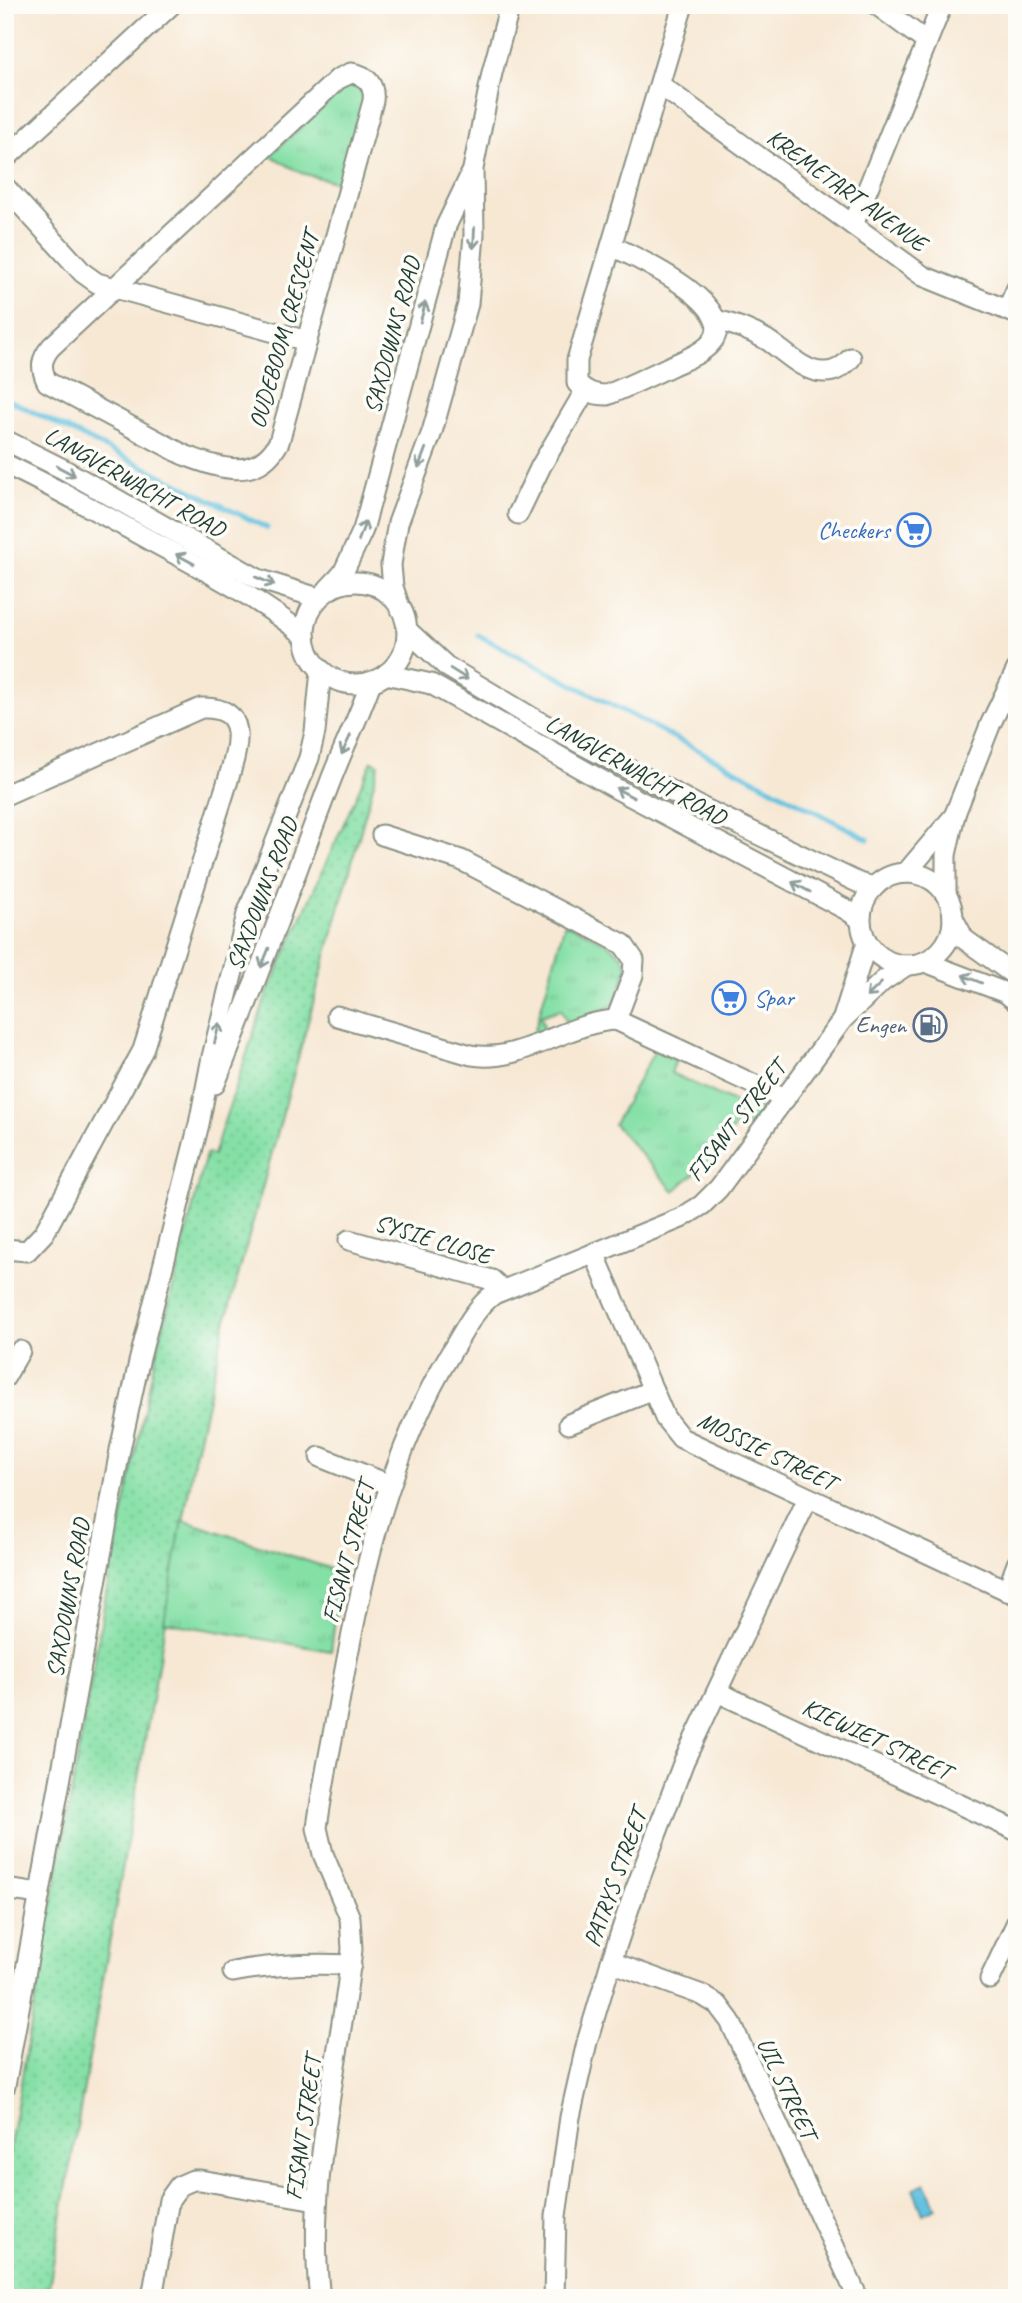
<svg xmlns="http://www.w3.org/2000/svg" width="1022" height="2303" font-family="Caveat,sans-serif">
  <style>
    .grass { fill: url(#grass-dots); stroke: #528e6d; stroke-width: 2 }
    .park { fill: url(#park-tufts); stroke: #528e6d; stroke-width: 2 }
    .water { fill: #62c2e0; stroke: #40808a; stroke-width: 2 }
    .lines { fill: none; stroke-linecap: round; stroke-linejoin: round }
    .stream { stroke: #62c2e0; stroke-width: 5 }
    .minor-casing { stroke: #8b9284; stroke-width: 23 }
    .minor { stroke: #fff; stroke-width: 19 }
    .oneway { stroke: #8f9e9a }
    .labels { text-anchor: middle; stroke-width: 7; stroke-linejoin: round; paint-order: stroke }
    .street-label { font-size: 24px; fill: #1f3d34; stroke: #fdfcf7 }
    .shop-label { font-size: 24px; fill: #366cbe; stroke: #fdfcf7; text-anchor: end }
    .service-label { font-size: 24px; fill: #4e5e75; stroke: #fdfcf7; text-anchor: end }
  </style>
  <defs>
    <pattern id="grass-dots" width="8" height="8" patternUnits="userSpaceOnUse" patternTransform="scale(1.75)"><rect width="8" height="8" fill="#85e0a6"/><path d="M2 2h.1M6 6h.1" fill="none" stroke="#72c190" stroke-width="1.8" stroke-linecap="round"/></pattern>
    <pattern id="park-tufts" width="24" height="20" patternUnits="userSpaceOnUse" patternTransform="scale(1.75)"><rect width="24" height="20" fill="#85e0a6"/><path d="M3 7l-1-3M5 7V3M7 7l1-3M15 17l-1-3M17 17v-4M19 17l1-3" fill="none" stroke="#72c190"/></pattern>
  </defs>
  <rect width="100%" height="100%" fill="#fdfcf7"/>
  <filter id="ink" filterUnits="userSpaceOnUse"><feTurbulence type="fractalNoise" baseFrequency=".0143" numOctaves="2"/><feDisplacementMap in="SourceGraphic" scale="14" xChannelSelector="R" yChannelSelector="G"/><feConvolveMatrix kernelMatrix="1 2 1 2 8 2 1 2 1" color-interpolation-filters="sRGB"/></filter>
  <filter id="wash" filterUnits="userSpaceOnUse"><feTurbulence type="fractalNoise" baseFrequency=".00686" numOctaves="4" result="noise"/><feDisplacementMap in="SourceGraphic" scale="28" xChannelSelector="R" yChannelSelector="G"/><feGaussianBlur stdDeviation="1.57" result="paint"/><feColorMatrix in="noise" values="0 0 0 0 0 0 0 0 0 0 0 0 0 0 0 0 0 1.4 0 .05"/><feComposite in="paint" operator="in"/></filter>
  <g filter="url(#wash)">
    <rect width="100%" height="100%" fill="#f7e8d4"/>
    <polygon class="grass" points="372,761 379,764 224,1327 194,1460 47,2298 5,2298 5,2174 106,1594 153,1368 206,1154 213,1155 266,996"/>
    <g class="park">
      <polygon points="346,86 355,87 365,93 365,103 343,184 301,173 270,155"/>
      <path d="M565 923C580 931 627 948 627 967 626 979 617 994 614 1005L567 1023 561 1009 541 1016 545 1031 533 1036Z"/>
      <polygon points="655,1050 676,1060 671,1073 740,1105 746,1093 755,1098 760,1106 758,1117 752,1128 740,1120 708,1162 674,1191 614,1124"/>
      <polygon points="182,1520 341,1572 331,1651 164,1622"/>
    </g>
    <polygon class="water" points="925,2183 936,2208 923,2214 913,2189"/>
    <g class="lines">
      <g class="stream">
        <polyline points="5,398 267,528"/>
        <polyline points="478,635 868,839"/>
      </g>
    </g>
  </g>
  <g filter="url(#ink)">
    <g class="lines">
      <defs>
        <g id="minor">
          <polyline points="877,5 927,42"/>
          <path d="M351 73C367 75 375 85 373 101L279 442C257 483 219 468 184 455L47 382C40 367 41 359 51 347L338 79Z"/>
          <polyline points="660,85 923,276 1017,314"/>
          <polyline points="5,159 171,5"/>
          <polyline points="5,187 83,273 97,283 307,341"/>
          <polyline points="853,225 942,5"/>
          <path d="M612 246C637 258 747 308 709 345 699 355 684 360 671 366 650 376 629 386 607 395 594 395 586 392 577 383V360L683 5"/>
          <polyline points="1007,310 1017,288"/>
          <path d="M716 320C734 324 751 331 767 340 783 350 803 372 823 372 834 373 844 366 851 358"/>
          <polyline points="5,440 63,469 258,579 318,598"/>
          <path d="M5 464C56 488 104 515 153 542 205 570 258 598 304 635"/>
          <polyline points="518,514 541,466 585,391"/>
          <circle cx="356" cy="633" r="51"/>
          <polyline points="328,589 343,573 363,530 446,226 471,174"/>
          <polyline points="399,605 393,587 391,565 394,545 398,523 432,432 468,304 474,235 473,169 492,73 510,5"/>
          <polyline points="407,630 446,666 536,720 695,804 859,883 874,887"/>
          <polyline points="386,674 431,684 617,789 847,910 860,919"/>
          <path d="M5 795 201 708C250 706 238 746 229 777L143 1050 44 1233 27 1251 5 1249"/>
          <polyline points="382,835 461,860 623,944 634,960 633,975 616,1020"/>
          <polyline points="906,873 955,815"/>
          <circle cx="907" cy="919" r="46"/>
          <polyline points="946,895 946,855 955,814 991,723 1017,669"/>
          <polyline points="953,918 964,939 1017,977"/>
          <polyline points="925,962 1006,993 1017,1002"/>
          <path d="M337 1016 471 1055C522 1064 566 1022 616 1020L785 1099"/>
          <polyline points="843,1018 867,942"/>
          <path d="M215 1084C255 985 291 885 329 785 342 750 359 717 371 682"/>
          <polyline points="349,1240 492,1280 502,1289"/>
          <polyline points="594,1253 665,1418 681,1438 1017,1595"/>
          <polyline points="5,1377 20,1351"/>
          <polyline points="569,1424 653,1390"/>
          <polyline points="320,1457 390,1485"/>
          <polyline points="1007,1591 1017,1564"/>
          <polyline points="717,1692 1017,1831"/>
          <polyline points="5,1889 39,1894"/>
          <polyline points="611,1962 702,1995 718,2005 730,2021 858,2298"/>
          <path d="M233 1972C273 1964 310 1963 351 1965"/>
          <polyline points="990,1979 1017,1922"/>
          <polyline points="5,2086 120,1450 139,1362 199,1124 212,1057 247,914 309,758 315,732 321,670"/>
          <polyline points="152,2298 169,2200 179,2186 193,2180 200,2180 316,2200"/>
          <path d="M320 2298C305 2181 340 2065 352 1949L350 1918 323 1854 317 1828C323 1782 333 1737 341 1691 363 1571 388 1455 453 1349 465 1329 475 1308 494 1294L681 1218 702 1205 719 1188 843 1019 883 981 907 965"/>
          <polyline points="554,2298 556,2216 570,2117 587,2042 611,1962 632,1899 684,1761 808,1498"/>
        </g>
      </defs>
      <use href="#minor" class="minor-casing"/>
      <use href="#minor" class="minor"/>
    </g>
    <defs><path id="oneway-shaft" d="M-6 0H5M1.5-3L5.5 0L1.5 3" fill="none" stroke-width="1.6" stroke-linecap="round" stroke-linejoin="round" transform="scale(1.75)"/></defs>
    <g class="oneway">
      <use href="#oneway-shaft" transform="translate(474 238) rotate(93)"/>
      <use href="#oneway-shaft" transform="translate(423 312) rotate(-75)"/>
      <use href="#oneway-shaft" transform="translate(422 458) rotate(111)"/>
      <use href="#oneway-shaft" transform="translate(66 471) rotate(28)"/>
      <use href="#oneway-shaft" transform="translate(362 531) rotate(-70)"/>
      <use href="#oneway-shaft" transform="translate(185 559) rotate(-151)"/>
      <use href="#oneway-shaft" transform="translate(265 581) rotate(23)"/>
      <use href="#oneway-shaft" transform="translate(459 674) rotate(32)"/>
      <use href="#oneway-shaft" transform="translate(346 745) rotate(115)"/>
      <use href="#oneway-shaft" transform="translate(625 793) rotate(-152)"/>
      <use href="#oneway-shaft" transform="translate(801 887) rotate(-152)"/>
      <use href="#oneway-shaft" transform="translate(265 958) rotate(112)"/>
      <use href="#oneway-shaft" transform="translate(972 979) rotate(-158)"/>
      <use href="#oneway-shaft" transform="translate(874 990) rotate(136)"/>
      <use href="#oneway-shaft" transform="translate(217 1033) rotate(-76)"/>
    </g>
  </g>
  <defs>
    <symbol id="supermarket-ring" viewBox="-11 -11 22 22"><circle r="9.5" fill="#fdfcf7" stroke="#3f7fe0" stroke-width="1.5"/><path d="M-6-5.5h2.5l.6 2H6L4.5 2H-2.5L-4.4-4H-6ZM-1.5 3.2a1.3 1.3 0 1 0 .1 0ZM3 3.2a1.3 1.3 0 1 0 .1 0Z" fill="#3f7fe0"/></symbol>
    <symbol id="fuel-ring" viewBox="-11 -11 22 22"><circle r="9.5" fill="#fdfcf7" stroke="#5c6f8a" stroke-width="1.5"/><path d="M-5.5-6h7V0h2V4h1.3V-2.5L3-4.5l.8-.8L6-3V5H2.5V1h-1V6h-7ZM-4.2-4.7v3.2H.2V-4.7Z" fill="#5c6f8a"/></symbol>
  </defs>
  <g fill-rule="evenodd">
    <use href="#supermarket-ring" x="895" y="511" width="38" height="38"/>
    <use href="#supermarket-ring" x="710" y="979" width="38" height="38"/>
    <use href="#fuel-ring" x="911" y="1006" width="38" height="38"/>
  </g>
  <g class="labels">
    <g class="street-label">
      <text transform="translate(847 190) rotate(36)" y="8">KREMETART AVENUE</text>
      <text transform="translate(284 330) rotate(-74)" y="8">OUDEBOOM CRESCENT</text>
      <text transform="translate(392 335) rotate(-75)" y="8">SAXDOWNS ROAD</text>
      <text transform="translate(135 482) rotate(29)" y="8">LANGVERWACHT ROAD</text>
      <text transform="translate(636 770) rotate(29)" y="8">LANGVERWACHT ROAD</text>
      <text transform="translate(262 894) rotate(-69)" y="8">SAXDOWNS ROAD</text>
      <text transform="translate(736 1121) rotate(-52)" y="8">FISANT STREET</text>
      <text transform="translate(433 1239) rotate(17)" y="8">SYSIE CLOSE</text>
      <text transform="translate(767 1451) rotate(26)" y="8">MOSSIE STREET</text>
      <text transform="translate(348 1552) rotate(-75)" y="8">FISANT STREET</text>
      <text transform="translate(68 1598) rotate(-80)" y="8">SAXDOWNS ROAD</text>
      <text transform="translate(877 1739) rotate(25)" y="8">KIEWIET STREET</text>
      <text transform="translate(615 1878) rotate(-70)" y="8">PATRYS STREET</text>
      <text transform="translate(787 2088) rotate(65)" y="8">UIL STREET</text>
      <text transform="translate(303 2128) rotate(-82)" y="8">FISANT STREET</text>
    </g>
    <g class="shop-label">
      <text x="890" y="538">Checkers</text>
      <text x="754" y="1006" text-anchor="start">Spar</text>
    </g>
    <g class="service-label">
      <text x="906" y="1033">Engen</text>
    </g>
  </g>
  <rect width="1022" height="2303" fill="none" stroke="#fdfcf7" stroke-width="28"/>
</svg>
